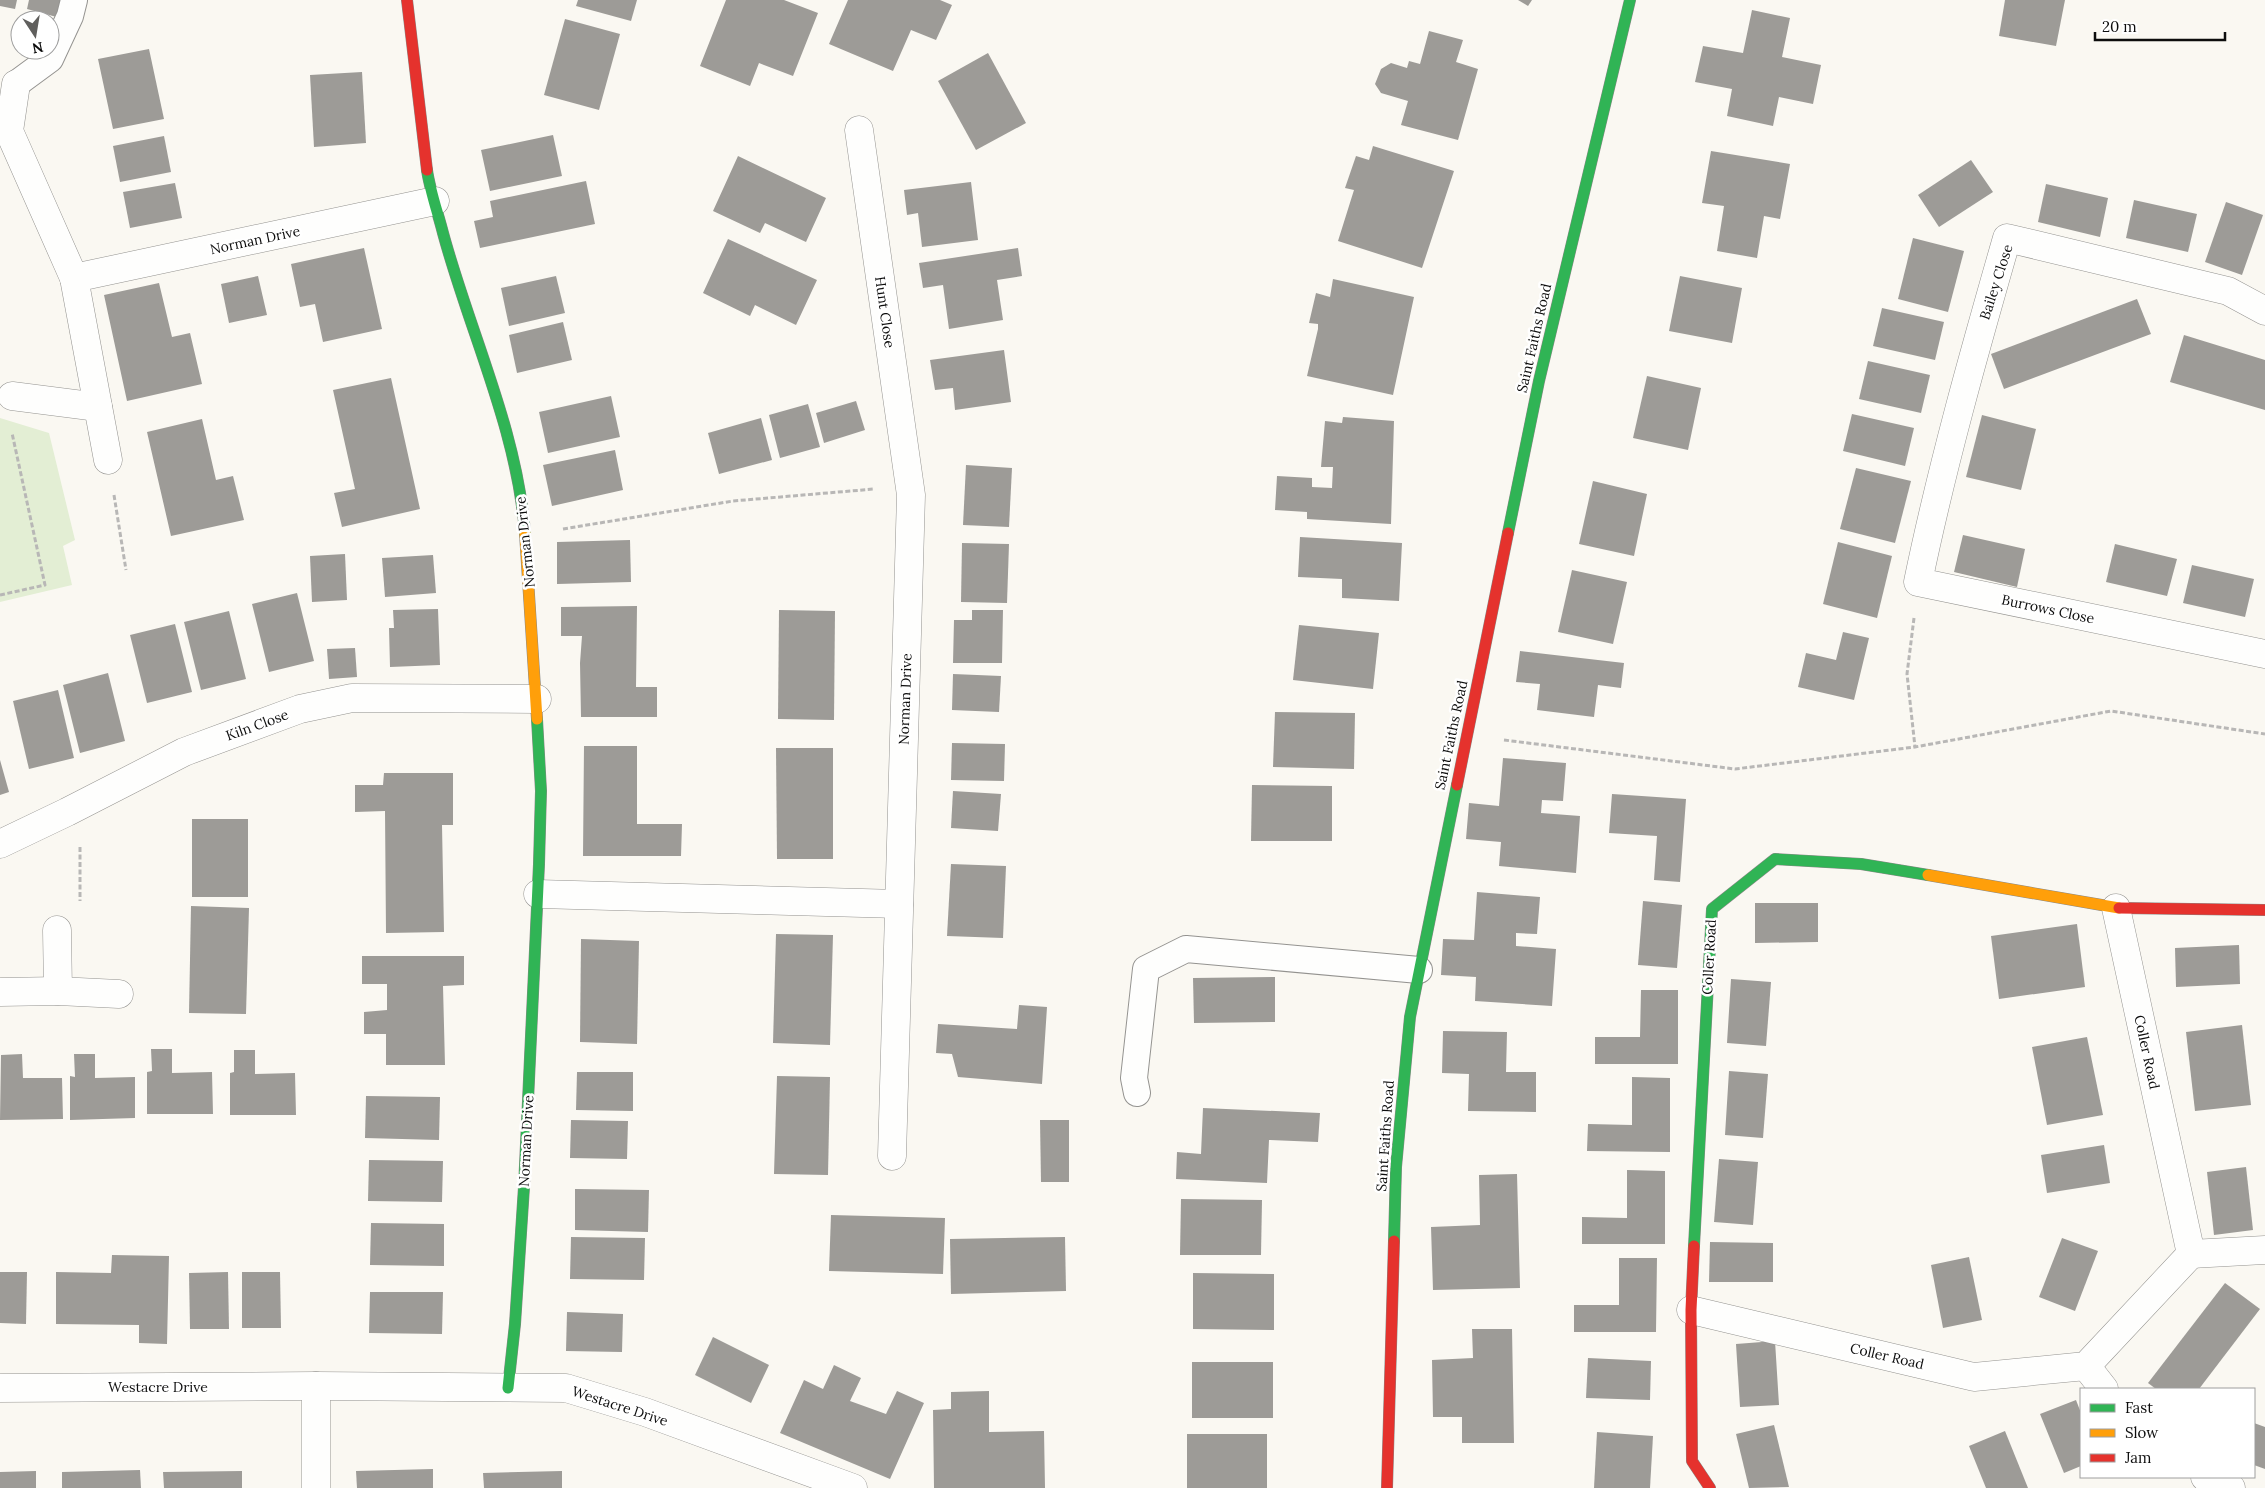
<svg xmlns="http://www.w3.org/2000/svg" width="2265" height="1488" font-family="Lora,serif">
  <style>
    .green { fill: #e3eed4 }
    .building { fill: #9d9b97 }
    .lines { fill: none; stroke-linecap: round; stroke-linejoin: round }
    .lane-casing { stroke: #949390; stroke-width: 28 }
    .street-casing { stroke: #949390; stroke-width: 29 }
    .fast-casing { stroke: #8a8987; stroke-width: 12 }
    .slow-casing { stroke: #8a8987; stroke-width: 12 }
    .jam-casing { stroke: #8a8987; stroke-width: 12 }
    .path { stroke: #b8b7b6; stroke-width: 3; stroke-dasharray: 5 2.5; stroke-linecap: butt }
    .lane { stroke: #fefefd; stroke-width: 26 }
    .street { stroke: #fefefd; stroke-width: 28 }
    .fast { stroke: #30b455; stroke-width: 11 }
    .slow { stroke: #ff9f0a; stroke-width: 11 }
    .jam { stroke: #e5322d; stroke-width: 11 }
    .labels { text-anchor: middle; stroke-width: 5; stroke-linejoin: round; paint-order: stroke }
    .street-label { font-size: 14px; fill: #0d0d0d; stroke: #fff }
  </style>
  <rect width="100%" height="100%" fill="#faf8f2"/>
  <polygon class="green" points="0,418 49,433 75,540 63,546 72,585 0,602"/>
  <g class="building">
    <polygon points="0,0 17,0 15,9 0,6"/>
    <polygon points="29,0 69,0 64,19 27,9"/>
    <polygon points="578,0 637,0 631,21 576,6"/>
    <polygon points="726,0 784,0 818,13 793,76 759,63 750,86 700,66"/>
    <polygon points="848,0 940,0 952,5 936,40 911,30 893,71 829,44"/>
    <polygon points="1518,0 1532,0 1528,6"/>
    <polygon points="2005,0 2065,0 2056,46 1999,36"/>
    <polygon points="1752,10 1790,18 1782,57 1821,65 1813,104 1779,97 1773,126 1727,116 1732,89 1695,82 1703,46 1743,53"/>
    <polygon points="565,19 620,34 599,110 544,95"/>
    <polygon points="1429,31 1463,40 1456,62 1478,69 1458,140 1401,125 1408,101 1381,93 1375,84 1381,69 1391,63 1407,68 1409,61 1420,64"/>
    <polygon points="149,49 164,119 113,129 98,59"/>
    <polygon points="988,53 1026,123 976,150 938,81"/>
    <polygon points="362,72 366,143 314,147 310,75"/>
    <polygon points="553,135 562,176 490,191 481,150"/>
    <polygon points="164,136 171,172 120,182 113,146"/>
    <polygon points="1373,146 1454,171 1422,268 1338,241 1354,190 1345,188 1356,156 1369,160"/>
    <polygon points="1711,151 1790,164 1780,219 1764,216 1757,258 1717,251 1724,206 1702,203"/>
    <polygon points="738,156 826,198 806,242 765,223 760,233 713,211"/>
    <polygon points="1971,160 1993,192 1939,227 1918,195"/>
    <polygon points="586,181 595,224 480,248 474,221 493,217 490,201"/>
    <polygon points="971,182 978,240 922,247 918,213 907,215 904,190"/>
    <polygon points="175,183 182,218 130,228 123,192"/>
    <polygon points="2046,184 2108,198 2100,237 2038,222"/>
    <polygon points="2134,200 2197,214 2188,252 2126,238"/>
    <polygon points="2226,202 2263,215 2242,275 2205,262"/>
    <polygon points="1913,238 1964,251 1948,312 1898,299"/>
    <polygon points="728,239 817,280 796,325 755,305 750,316 703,293"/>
    <polygon points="364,248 382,329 323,342 315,304 300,307 291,264"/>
    <polygon points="1018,248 1022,276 997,280 1003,320 949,329 943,285 923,288 919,263"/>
    <polygon points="258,276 267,315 229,323 221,284"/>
    <polygon points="556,276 565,313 509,326 501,288"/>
    <polygon points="1680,276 1742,288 1732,343 1669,331"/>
    <polygon points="1333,279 1414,297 1393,395 1307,376 1318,329 1318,324 1309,323 1316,293 1330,297"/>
    <polygon points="159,283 172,337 190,333 202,384 127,401 104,295"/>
    <polygon points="2137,299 2151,334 2004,389 1991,354"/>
    <polygon points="1882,308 1944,322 1935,360 1873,346"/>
    <polygon points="563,322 572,360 517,373 509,335"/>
    <polygon points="2184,335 2265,360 2265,410 2170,382"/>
    <polygon points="1004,350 1011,402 955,410 953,388 935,390 930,360"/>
    <polygon points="1868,361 1930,375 1921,413 1859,399"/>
    <polygon points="1647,376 1701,388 1688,450 1633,438"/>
    <polygon points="391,378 420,509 342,527 334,493 355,489 333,390"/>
    <polygon points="611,396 620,437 548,453 539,412"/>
    <polygon points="856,401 865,430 824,443 816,413"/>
    <polygon points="808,404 820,447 780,458 769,415"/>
    <polygon points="1852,414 1914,428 1905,466 1843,451"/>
    <polygon points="1982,415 2036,429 2021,490 1966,477"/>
    <polygon points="1343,417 1394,421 1391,524 1307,519 1307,512 1275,510 1277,476 1312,478 1312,487 1332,488 1333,467 1321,467 1325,421 1342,423"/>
    <polygon points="761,418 772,460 719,474 708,433"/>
    <polygon points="202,419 216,480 233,476 244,520 171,536 147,432"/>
    <polygon points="615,450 623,490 552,506 543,465"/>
    <polygon points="966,465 1012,468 1009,527 963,525"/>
    <polygon points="1856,468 1911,481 1895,543 1840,529"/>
    <polygon points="1593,481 1647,494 1634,556 1579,544"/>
    <polygon points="1963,535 2025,549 2017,587 1954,572"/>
    <polygon points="1300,537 1402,543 1399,601 1342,598 1342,579 1298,577"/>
    <polygon points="630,540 631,582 557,584 557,542"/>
    <polygon points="1838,542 1892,556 1877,618 1823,604"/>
    <polygon points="962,543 1009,544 1007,603 961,602"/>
    <polygon points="2115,544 2177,559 2167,596 2106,582"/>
    <polygon points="345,554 347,600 312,602 310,556"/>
    <polygon points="433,555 436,593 385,597 382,558"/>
    <polygon points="2192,565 2254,579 2245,617 2183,603"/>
    <polygon points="1572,570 1627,582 1613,644 1558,632"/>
    <polygon points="297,593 314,661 269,672 252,604"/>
    <polygon points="637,606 636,687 657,687 657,717 581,717 580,663 582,636 561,636 561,607"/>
    <polygon points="438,609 440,665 390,667 389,628 394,628 393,610"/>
    <polygon points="779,610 835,611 834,720 778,719"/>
    <polygon points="972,610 1003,610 1002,663 953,663 954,620 972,620"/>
    <polygon points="229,611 246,679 201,690 184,622"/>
    <polygon points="175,624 192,692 147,703 130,635"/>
    <polygon points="1299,625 1379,633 1373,689 1293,680"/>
    <polygon points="1843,632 1869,638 1854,700 1798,687 1806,653 1836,660"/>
    <polygon points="355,648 357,677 329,679 327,649"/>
    <polygon points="1520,651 1624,663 1621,688 1598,685 1594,717 1537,710 1540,684 1516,682"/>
    <polygon points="108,673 125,741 80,753 63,685"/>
    <polygon points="953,674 1001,676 999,712 952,710"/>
    <polygon points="58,690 74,758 29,769 13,701"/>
    <polygon points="1275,712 1355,713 1354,769 1273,767"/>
    <polygon points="952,743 1005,744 1004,781 951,780"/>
    <polygon points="584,746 637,746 637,824 682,824 681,856 583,856"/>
    <polygon points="776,748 833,748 833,859 777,859"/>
    <polygon points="1503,758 1566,763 1563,801 1542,800 1541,813 1580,816 1576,873 1499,866 1501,842 1466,839 1469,803 1499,806"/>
    <polygon points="0,760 9,792 0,795"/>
    <polygon points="384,773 453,773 453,825 442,825 444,932 386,933 385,811 355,812 355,785 383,785"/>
    <polygon points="1252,785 1332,786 1332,841 1251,841"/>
    <polygon points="953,791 1001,794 998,831 951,828"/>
    <polygon points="1612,794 1686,799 1680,882 1654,880 1657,836 1609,833"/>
    <rect x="192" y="819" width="56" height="78"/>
    <polygon points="951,864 1006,866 1003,938 947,936"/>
    <polygon points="1477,892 1540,897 1537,934 1516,933 1516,946 1556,949 1552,1006 1475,1001 1476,977 1441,975 1443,939 1474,940"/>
    <polygon points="1643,901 1682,905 1677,968 1638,965"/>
    <polygon points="1755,903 1818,903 1818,942 1755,943"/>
    <polygon points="191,906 249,908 246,1014 189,1013"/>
    <polygon points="2077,924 2085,987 1999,999 1991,936"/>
    <polygon points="776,934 833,935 830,1045 773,1043"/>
    <polygon points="581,939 639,941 637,1044 580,1042"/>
    <polygon points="2239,945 2240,984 2176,987 2175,948"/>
    <polygon points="362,956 464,956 464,985 443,986 445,1065 386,1065 386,1034 364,1034 364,1012 387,1010 387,984 362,984"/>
    <polygon points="1275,977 1275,1022 1194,1023 1193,978"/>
    <polygon points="1731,979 1771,982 1766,1046 1727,1043"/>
    <polygon points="1641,990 1678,990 1678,1064 1595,1064 1595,1037 1640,1037"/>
    <polygon points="1019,1005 1047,1007 1042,1084 958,1077 952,1054 936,1053 938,1024 1017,1029"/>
    <polygon points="2242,1025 2251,1105 2195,1111 2186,1032"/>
    <polygon points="1443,1031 1507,1032 1506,1072 1536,1072 1536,1112 1468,1111 1469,1074 1442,1073"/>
    <polygon points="2087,1037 2103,1115 2047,1125 2032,1047"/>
    <polygon points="151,1049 172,1049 172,1073 212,1072 213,1114 147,1114 147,1072 152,1071"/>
    <polygon points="234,1050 255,1050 255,1074 295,1073 296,1115 230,1115 230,1073 234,1072"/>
    <polygon points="22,1054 23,1078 62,1078 63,1119 0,1120 1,1055"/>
    <polygon points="74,1054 95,1054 95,1078 135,1077 135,1118 70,1120 70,1076 75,1077"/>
    <polygon points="1729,1071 1768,1074 1763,1138 1725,1135"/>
    <polygon points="577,1072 633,1072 633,1111 576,1110"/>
    <polygon points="777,1076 830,1077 828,1175 774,1174"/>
    <polygon points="1632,1077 1670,1078 1670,1152 1587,1151 1588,1124 1632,1125"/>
    <polygon points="366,1096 440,1097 439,1140 365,1138"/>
    <polygon points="1203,1108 1320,1113 1318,1142 1269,1140 1267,1183 1176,1179 1177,1152 1201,1154"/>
    <polygon points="571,1120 628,1121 627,1159 570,1158"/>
    <polygon points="1040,1120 1069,1120 1069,1182 1041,1182"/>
    <polygon points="2104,1145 2110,1183 2047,1193 2041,1155"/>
    <polygon points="1719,1159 1758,1162 1753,1225 1714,1222"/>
    <polygon points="369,1160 443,1161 442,1202 368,1201"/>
    <polygon points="2246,1167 2253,1230 2214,1235 2207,1172"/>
    <polygon points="1627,1170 1665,1171 1665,1244 1582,1244 1582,1217 1627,1218"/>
    <polygon points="1517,1174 1520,1288 1433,1290 1431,1227 1480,1225 1479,1175"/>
    <polygon points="575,1189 649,1190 648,1232 575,1230"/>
    <polygon points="1181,1199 1262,1200 1261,1255 1180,1255"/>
    <polygon points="831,1215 945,1218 943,1274 829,1271"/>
    <polygon points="371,1223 444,1224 444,1266 370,1265"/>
    <polygon points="571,1237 645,1238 644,1280 570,1279"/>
    <polygon points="1065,1237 1066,1291 951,1294 950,1239"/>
    <polygon points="2062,1238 2098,1251 2075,1311 2039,1297"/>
    <polygon points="1710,1242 1773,1243 1773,1282 1709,1282"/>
    <polygon points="112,1255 169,1256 167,1344 139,1343 139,1325 56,1324 56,1272 111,1273"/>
    <polygon points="1969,1257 1982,1320 1943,1328 1931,1265"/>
    <polygon points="1619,1258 1657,1258 1656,1332 1574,1332 1574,1305 1619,1305"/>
    <polygon points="0,1272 27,1272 26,1324 0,1323"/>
    <polygon points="228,1272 229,1329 190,1329 189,1273"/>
    <polygon points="242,1272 280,1272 281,1328 242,1328"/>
    <polygon points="1193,1273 1274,1274 1274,1330 1193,1329"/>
    <polygon points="2225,1283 2260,1309 2199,1389 2156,1389 2148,1383"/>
    <polygon points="370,1292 443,1292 442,1334 369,1333"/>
    <polygon points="567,1312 623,1314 622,1352 566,1351"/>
    <polygon points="1472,1329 1512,1329 1514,1443 1462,1443 1462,1417 1433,1417 1432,1360 1473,1358"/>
    <polygon points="713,1337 769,1365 751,1403 695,1375"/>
    <polygon points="1775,1341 1779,1405 1740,1407 1736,1344"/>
    <polygon points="1588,1358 1651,1361 1650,1400 1586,1398"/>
    <rect x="1192" y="1362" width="81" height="56"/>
    <polygon points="834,1365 861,1378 850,1401 886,1414 897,1391 924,1403 890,1479 780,1433 804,1380 823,1389"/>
    <polygon points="989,1391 989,1432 1044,1431 1045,1488 934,1488 933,1410 951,1409 951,1392"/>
    <polygon points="2076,1400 2081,1413 2081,1466 2064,1473 2040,1414"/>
    <polygon points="2254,1423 2265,1427 2265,1469 2254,1465"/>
    <polygon points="1774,1425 1789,1487 1749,1488 1736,1434"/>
    <polygon points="2005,1431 2028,1488 1986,1488 1969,1446"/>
    <polygon points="1597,1432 1653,1436 1650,1488 1594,1488"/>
    <rect x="1187" y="1434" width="80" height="54"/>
    <polygon points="433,1469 433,1488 357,1488 356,1471"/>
    <polygon points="140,1470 141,1488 62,1488 62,1472"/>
    <polygon points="36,1471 36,1488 0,1488 0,1472"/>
    <polygon points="242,1471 242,1488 164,1488 163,1472"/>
    <polygon points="562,1471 562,1488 484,1488 483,1473"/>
  </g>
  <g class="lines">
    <defs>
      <g id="lane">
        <polyline points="16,84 50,59 70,16 74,0"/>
        <polyline points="1137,1093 1134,1078 1146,969 1186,949 1419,970"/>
      </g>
      <g id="street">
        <polyline points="16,84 9,131 74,278"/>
        <polyline points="859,130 911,495 892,1156"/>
        <path d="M2265 311 2228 291 2007 238C1974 353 1942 466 1918 582L2265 654"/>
        <polyline points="12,396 98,407"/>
        <polyline points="108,460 74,278 435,201"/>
        <polyline points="0,844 67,812 184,752 300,709 352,698 537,699"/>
        <polyline points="538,894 899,904"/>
        <polyline points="57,930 58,991"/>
        <polyline points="0,992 58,991 119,994"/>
        <polyline points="2191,1254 2265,1250"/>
        <polyline points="1691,1310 1974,1377 2086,1366 2191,1254 2116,908"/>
        <polyline points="2086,1366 2104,1389"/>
        <polyline points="316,1386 316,1488"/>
        <polyline points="0,1388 316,1386 566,1388 645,1412 853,1488"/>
        <polyline points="2205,1477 2231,1488"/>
      </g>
      <g id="fast">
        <path d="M427 170C430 191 438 213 443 233 470 333 517 429 525 533"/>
        <polyline points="1508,533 1539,381 1630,0"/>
        <polyline points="1394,1241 1396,1167 1410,1017 1457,785"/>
        <polyline points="1694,1246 1712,909 1775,859 1861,864 1928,875"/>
        <polyline points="508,1388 515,1324 524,1187 539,864 541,791 537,719"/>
      </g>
      <g id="slow">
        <polyline points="525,533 537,719"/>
        <polyline points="1928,875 2119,908"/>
      </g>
      <g id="jam">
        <polyline points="407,0 427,170"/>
        <polyline points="1457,785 1508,533"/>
        <polyline points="2119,908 2265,910"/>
        <polyline points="1694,1246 1691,1310 1692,1461 1710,1488"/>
        <polyline points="1387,1488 1394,1241"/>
      </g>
    </defs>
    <use href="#lane" class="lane-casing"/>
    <use href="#street" class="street-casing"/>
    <use href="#fast" class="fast-casing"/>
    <use href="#slow" class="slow-casing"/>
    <use href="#jam" class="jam-casing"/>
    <g class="path">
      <polyline points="114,495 126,570"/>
      <polyline points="563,529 733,501 874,489"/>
      <polyline points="0,595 45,585 12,433"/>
      <polyline points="1914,618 1907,674 1915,747"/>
      <polyline points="1504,740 1735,769 1915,747 2111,711 2265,734"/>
      <polyline points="80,847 80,901"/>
    </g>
    <use href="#lane" class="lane"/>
    <use href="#street" class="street"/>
    <use href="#fast" class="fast"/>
    <use href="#slow" class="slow"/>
    <use href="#jam" class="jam"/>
  </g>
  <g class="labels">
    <g class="street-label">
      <text transform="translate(255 240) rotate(-12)" y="5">Norman Drive</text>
      <text transform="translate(1996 282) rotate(-72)" y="5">Bailey Close</text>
      <text transform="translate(885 312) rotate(82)" y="5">Hunt Close</text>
      <text transform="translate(1534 338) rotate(-77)" y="5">Saint Faiths Road</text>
      <text transform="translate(525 542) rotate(-96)" y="5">Norman Drive</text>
      <text transform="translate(2048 609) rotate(12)" y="5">Burrows Close</text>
      <text transform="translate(905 699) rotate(-88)" y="5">Norman Drive</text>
      <text transform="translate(257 725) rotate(-20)" y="5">Kiln Close</text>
      <text transform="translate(1451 735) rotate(-78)" y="5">Saint Faiths Road</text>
      <text transform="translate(1709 957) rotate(-87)" y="5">Coller Road</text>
      <text transform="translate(2147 1052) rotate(78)" y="5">Coller Road</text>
      <text transform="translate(1385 1136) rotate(-86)" y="5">Saint Faiths Road</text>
      <text transform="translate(526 1141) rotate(-87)" y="5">Norman Drive</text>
      <text transform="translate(1887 1356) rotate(13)" y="5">Coller Road</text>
      <text x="158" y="1392">Westacre Drive</text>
      <text transform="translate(620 1406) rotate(18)" y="5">Westacre Drive</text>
    </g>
  </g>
  <rect x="2080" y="1388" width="175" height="90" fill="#ffffff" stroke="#9e9e9e"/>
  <rect x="2090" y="1404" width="25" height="8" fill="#30b455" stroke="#9e9e9e"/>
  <text x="2125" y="1413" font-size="15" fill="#0d0d0d">Fast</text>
  <rect x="2090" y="1429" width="25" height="8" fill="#ff9f0a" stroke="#9e9e9e"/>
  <text x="2125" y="1438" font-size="15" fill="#0d0d0d">Slow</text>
  <rect x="2090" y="1454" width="25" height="8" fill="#e5322d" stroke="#9e9e9e"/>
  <text x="2125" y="1463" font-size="15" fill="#0d0d0d">Jam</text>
  <g transform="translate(35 35) rotate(168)"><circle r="24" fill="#ffffff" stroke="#9e9e9e"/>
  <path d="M0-4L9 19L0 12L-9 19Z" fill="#605f5d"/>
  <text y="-8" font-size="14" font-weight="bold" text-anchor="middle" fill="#0d0d0d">N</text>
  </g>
  <path d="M2095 32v8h130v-8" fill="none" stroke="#0d0d0d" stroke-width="2.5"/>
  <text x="2102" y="32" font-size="15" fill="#0d0d0d" stroke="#ffffff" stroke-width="4" paint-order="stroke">20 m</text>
</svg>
